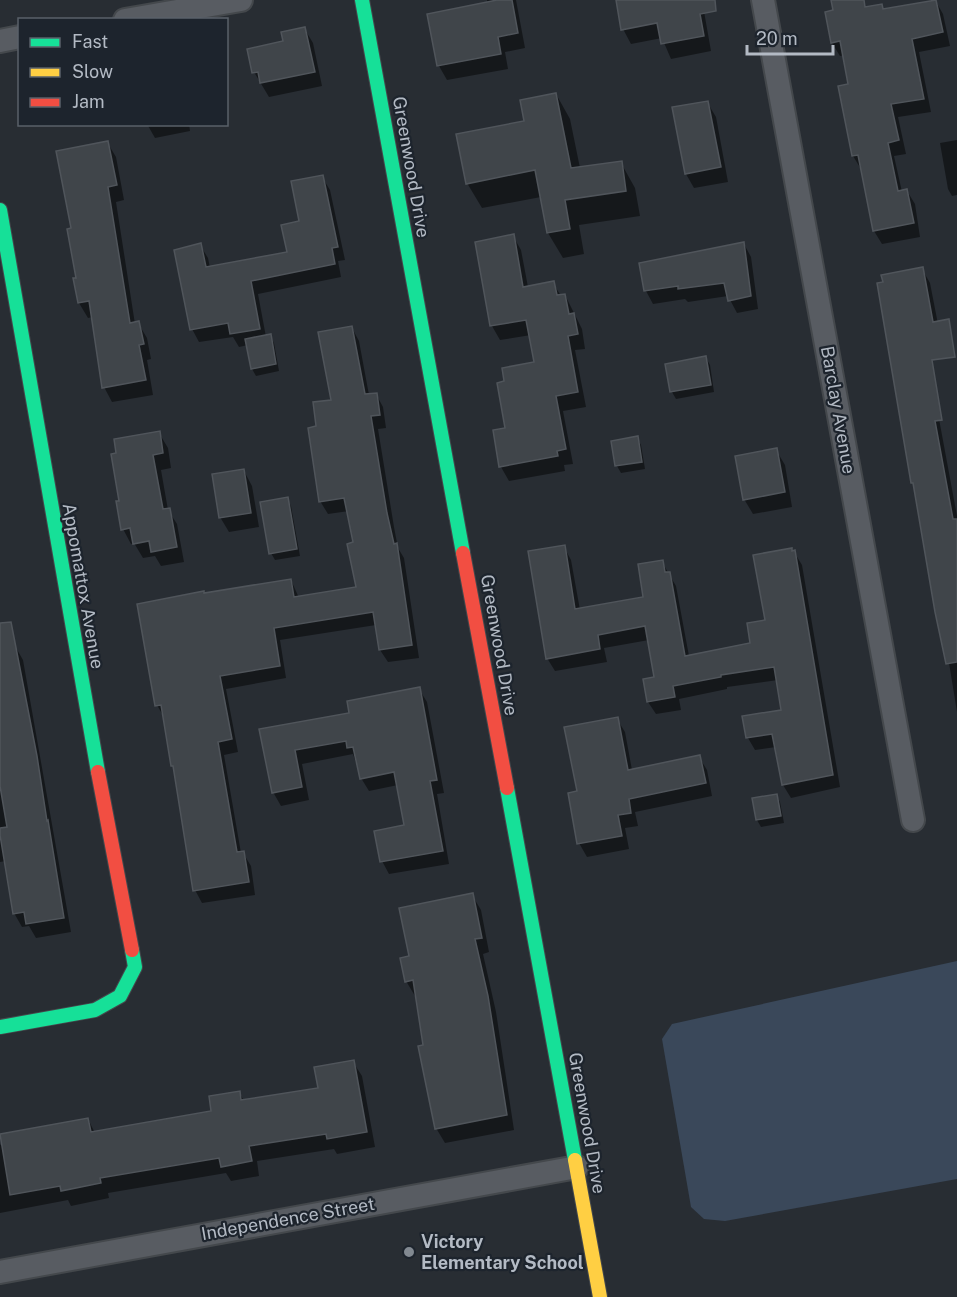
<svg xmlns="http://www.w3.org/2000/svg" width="957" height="1297" font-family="'Public Sans',sans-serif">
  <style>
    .water { fill: #3a485a }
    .shadow { fill: #0007 }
    .building { fill: #40454a; stroke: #50555b; stroke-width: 1.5 }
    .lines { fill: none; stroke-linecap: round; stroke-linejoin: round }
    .street-casing { stroke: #44484c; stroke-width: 26 }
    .fast-casing { stroke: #44484c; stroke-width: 16 }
    .slow-casing { stroke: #44484c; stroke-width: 16 }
    .jam-casing { stroke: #44484c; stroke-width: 16 }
    .street { stroke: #585c62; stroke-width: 22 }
    .fast { stroke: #16e098; stroke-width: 14 }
    .slow { stroke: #ffcf43; stroke-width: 14 }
    .jam { stroke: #f24e42; stroke-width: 14 }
    .poi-dot { fill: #828991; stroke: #1d242d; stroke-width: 2 }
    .labels { text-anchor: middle; stroke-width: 4.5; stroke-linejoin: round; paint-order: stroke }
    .street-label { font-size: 18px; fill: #b3bac4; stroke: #1d242d }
    .poi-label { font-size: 18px; font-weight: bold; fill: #b3bac4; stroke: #1d242d; text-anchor: start }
  </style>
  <rect width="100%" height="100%" fill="#282d33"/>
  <polygon class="water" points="957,961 957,1179 725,1221 704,1219 691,1207 662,1039 672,1024"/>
  <g class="shadow">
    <polygon points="487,0 516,0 525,48 505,52 508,69 447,80 439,66 487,3"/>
    <polygon points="617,0 702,0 711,51 671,59 662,38 631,44 623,29"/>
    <polygon points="935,0 943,14 950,46 919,52 931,112 898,117 906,154 894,156 902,192 907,191 915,204 920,237 882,244 874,231 861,169 853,156 850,85 844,55 840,56 832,43 884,10"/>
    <polygon points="304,28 313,43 322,86 269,97 254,72 285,42"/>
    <polygon points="556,94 570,119 580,168 621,163 635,188 640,216 579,225 584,254 563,258 548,233 541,197 482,208 467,183"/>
    <polygon points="707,102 716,117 728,182 694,188 686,174"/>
    <polygon points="147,124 189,124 190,131 155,138"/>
    <polygon points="957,140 957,195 952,196 948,189 940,143"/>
    <polygon points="107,142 116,157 124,200 116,202 135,324 138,323 147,338 151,359 147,360 153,395 112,402 104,387 93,317 88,318 79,303 73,229"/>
    <polygon points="322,177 330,190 345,260 338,261 341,277 258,294 266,337 270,336 274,343 279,371 256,376 252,369 248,345 239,347 233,337 199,342 192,329 200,245 208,258 210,268 288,253 300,222"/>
    <polygon points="513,236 521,250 528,287 553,283 561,296 565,295 582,329 585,349 575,350 586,407 563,411 573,464 564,465 565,471 509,481 501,467 495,431 506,429 505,382 536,363 531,335 500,340 492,326"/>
    <polygon points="744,244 751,257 758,309 737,313 728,296 688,302 685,299 653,304 646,291"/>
    <polygon points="922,269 930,283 943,350 927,354 957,516 957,712 944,632 916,488 912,482"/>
    <polygon points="352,328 359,341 369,395 376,394 383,407 386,428 378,429 394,527 398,548 404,558 419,658 388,662 380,650 376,625 280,640 286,678 226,689 238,752 224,755 241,853 243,853 251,866 255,895 202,903 195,890 165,719 157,705 204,594 291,580 299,598 358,588 355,543 349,511 328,514 320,501 318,428 332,401"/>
    <polygon points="706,358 710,365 714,392 676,399 672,392 667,365"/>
    <polygon points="159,433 168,448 171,468 161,470 168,510 177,524 184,562 161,566 155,556 143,558 134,543 131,544 123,529 120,502"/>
    <polygon points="637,438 641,445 645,469 621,473 617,466"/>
    <polygon points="776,450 785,465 792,507 753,514 744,499"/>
    <polygon points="244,471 252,486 259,527 229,532 220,517"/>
    <polygon points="287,499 291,506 300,556 275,560 271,553"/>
    <polygon points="564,547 571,560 580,610 645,598 662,562 676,586 689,656 752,645 767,622 794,552 802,565 840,787 791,798 783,785 776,747 755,750 748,738 783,711 778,680 727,687 727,689 679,699 681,710 656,714 648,702 656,679 649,640 604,648 607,662 555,671 547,658"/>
    <polygon points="0,639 15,646 23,660 71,932 36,938 29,926 22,927 14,913 6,861 0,862"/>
    <polygon points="419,689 427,702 444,793 437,794 449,864 389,874 382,861 405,827 398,785 369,791 361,778 353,754 302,764 309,800 281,806 273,792 261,730 351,714"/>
    <polygon points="617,719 625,732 632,770 699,757 707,770 712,796 635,812 638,826 625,828 629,849 587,857 579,843 579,792"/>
    <polygon points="776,795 780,802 784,823 761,827 757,820 753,800"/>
    <polygon points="472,895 481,910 489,952 483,954 496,1012 514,1130 445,1143 436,1128 417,995 415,996 406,981 410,957"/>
    <polygon points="353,1062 362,1076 375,1147 337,1154 334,1149 257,1161 259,1176 231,1181 226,1173 108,1193 109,1198 71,1206 68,1200 0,1213 0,1145 2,1144 0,1135 88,1119 95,1133 213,1113 239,1092 244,1101 319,1089"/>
  </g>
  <g class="building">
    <polygon points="497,0 512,0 518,33 498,37 501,54 437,66 427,14"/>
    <polygon points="616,0 715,0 716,11 700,14 704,36 661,44 657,23 621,30"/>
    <polygon points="831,0 864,0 865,7 882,4 883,9 936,0 943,32 912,39 924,99 891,104 899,140 888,143 898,191 907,189 914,223 873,231 858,155 852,156 838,86 848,84 840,41 831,43 825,12 833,10"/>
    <polygon points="305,27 315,72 260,83 258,72 252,73 247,49 283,41 281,32"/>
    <polygon points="556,93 571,168 622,161 626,191 565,200 570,229 547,233 535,170 466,184 456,134 524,121 520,100"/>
    <polygon points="708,101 721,167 685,174 672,107"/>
    <polygon points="108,141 117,185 108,187 118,249 130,323 139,321 144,344 139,345 146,380 102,388 89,301 78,303 73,278 76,278 67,229 71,228 56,151"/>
    <polygon points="323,175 338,247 332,248 335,264 251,281 260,329 230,334 228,323 190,330 174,250 201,243 206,267 287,252 281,225 299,221 291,181"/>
    <polygon points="514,234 523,287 554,281 557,295 565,294 569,314 574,313 578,334 568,336 578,392 556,396 566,449 557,451 558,456 499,467 493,430 505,428 497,383 504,381 502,368 534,362 526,320 490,326 475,242"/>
    <polygon points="744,242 751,296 728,301 724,283 678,289 678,286 644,291 639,263"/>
    <polygon points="923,267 933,322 949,319 955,357 932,360 942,420 935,421 953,519 957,519 957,662 946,664 935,612 913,483 911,483 877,283 883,282 881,275"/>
    <polygon points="352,326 365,394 377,393 380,415 371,416 387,513 394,544 397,543 412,645 379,650 373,612 274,628 280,666 220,676 232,739 218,742 237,852 244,851 249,882 193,891 173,766 171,766 161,705 155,706 137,604 204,591 204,593 291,579 294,597 356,587 347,544 353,542 344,498 319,502 308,428 316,426 313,402 331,400 318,332"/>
    <polygon points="271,334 276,364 251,369 245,339"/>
    <polygon points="706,356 711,385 670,392 665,364"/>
    <polygon points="160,431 163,453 153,455 163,509 170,508 177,547 151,552 149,541 133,544 130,528 121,530 116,501 119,501 111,454 116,453 114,439"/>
    <polygon points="638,436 642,462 615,466 611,441"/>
    <polygon points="777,448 785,492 743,500 735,456"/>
    <polygon points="244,469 251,513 219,518 212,474"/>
    <polygon points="288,497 297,549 269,554 260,502"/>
    <polygon points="565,545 575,609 643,597 638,564 663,560 665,572 670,572 685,656 750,643 747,623 765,620 753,555 792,548 792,551 795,550 833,775 782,785 772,734 746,738 742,716 781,710 774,667 721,675 721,677 673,686 675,697 647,702 643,679 654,677 645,626 598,635 600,649 546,659 528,551"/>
    <polygon points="11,622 37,756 47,821 48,820 64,918 26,924 24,912 13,914 0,835 0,828 7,827 0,786 0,623"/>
    <polygon points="420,687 437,780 430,781 443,851 380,862 374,831 404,825 394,772 360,779 353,747 347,748 346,741 295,750 302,787 272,793 259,729 349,713 347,701"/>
    <polygon points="618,717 628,770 700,755 706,783 629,799 631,813 618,815 622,836 577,844 568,793 577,791 564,727"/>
    <polygon points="777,794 781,816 756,820 752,798"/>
    <polygon points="473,893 482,938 475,939 488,996 507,1115 435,1129 418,1046 423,1045 413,980 405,982 400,958 409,956 399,908"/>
    <polygon points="354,1060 367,1132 327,1139 326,1134 249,1146 252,1161 221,1167 219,1158 100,1178 101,1183 61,1191 60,1186 10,1195 0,1134 88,1118 91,1132 211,1111 209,1096 240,1091 241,1100 318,1088 314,1067"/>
  </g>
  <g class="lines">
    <defs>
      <g id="street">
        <polyline points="763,0 913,820"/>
        <polyline points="125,20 241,0"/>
        <polyline points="0,41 20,37"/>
        <polyline points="0,1272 577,1167"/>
      </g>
      <g id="fast">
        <polyline points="362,0 463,553"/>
        <polyline points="0,210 98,772"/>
        <polyline points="507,788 575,1160"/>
        <polyline points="0,1027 95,1010 120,996 135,967 132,950"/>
      </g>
      <polyline id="slow" points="575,1160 600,1297"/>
      <g id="jam">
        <polyline points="463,553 507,788"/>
        <polyline points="98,772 132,950"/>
      </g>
    </defs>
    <use href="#street" class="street-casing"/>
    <use href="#fast" class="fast-casing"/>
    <use href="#slow" class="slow-casing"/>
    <use href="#jam" class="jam-casing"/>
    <use href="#street" class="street"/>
    <use href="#fast" class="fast"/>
    <use href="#slow" class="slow"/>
    <use href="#jam" class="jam"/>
  </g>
  <circle class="poi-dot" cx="409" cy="1252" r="6"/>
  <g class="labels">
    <g class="street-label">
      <text transform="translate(411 167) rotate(80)" y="6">Greenwood Drive</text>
      <text transform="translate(838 410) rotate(80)" y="6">Barclay Avenue</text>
      <text transform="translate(83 586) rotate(80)" y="6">Appomattox Avenue</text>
      <text transform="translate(499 645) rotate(80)" y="6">Greenwood Drive</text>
      <text transform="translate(587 1123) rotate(80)" y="6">Greenwood Drive</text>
      <text transform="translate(288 1219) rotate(-10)" y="6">Independence Street</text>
    </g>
    <g class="poi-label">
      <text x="421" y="1248">Victory<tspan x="421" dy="21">Elementary School</tspan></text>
    </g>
  </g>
  <rect x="18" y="18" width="210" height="108" fill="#1d242d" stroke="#596069" stroke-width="1.5"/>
  <rect x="30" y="38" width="30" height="9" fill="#16e098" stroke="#596069" stroke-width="1.5"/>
  <text x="72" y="48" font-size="18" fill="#b3bac4">Fast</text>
  <rect x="30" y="68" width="30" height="9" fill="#ffcf43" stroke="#596069" stroke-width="1.5"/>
  <text x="72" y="78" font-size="18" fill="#b3bac4">Slow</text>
  <rect x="30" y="98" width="30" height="9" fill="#f24e42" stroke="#596069" stroke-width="1.5"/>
  <text x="72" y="108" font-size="18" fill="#b3bac4">Jam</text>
  <path d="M747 45v9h86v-9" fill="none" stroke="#b3bac4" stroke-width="3"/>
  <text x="756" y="45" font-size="18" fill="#b3bac4" stroke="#1d242d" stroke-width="4.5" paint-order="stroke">20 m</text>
</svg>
